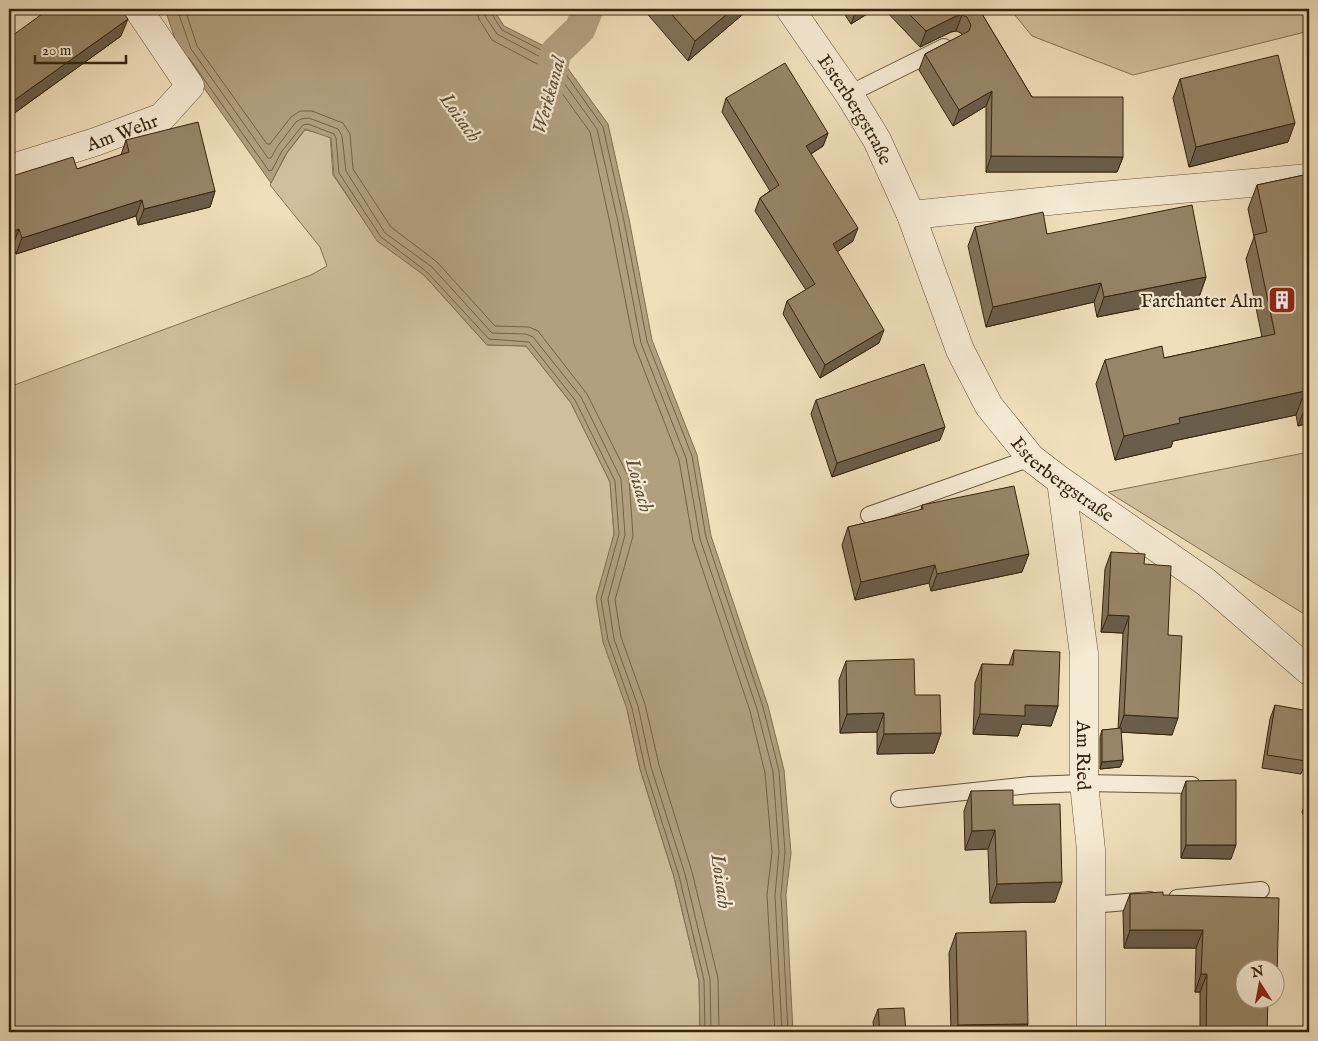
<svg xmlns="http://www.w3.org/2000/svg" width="1318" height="1041" font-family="'IM FELL English',serif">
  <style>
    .green { fill: #d0bf9e; stroke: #837256 }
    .water { fill: #b19f80; stroke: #806e52 }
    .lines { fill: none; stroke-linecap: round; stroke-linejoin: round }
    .shore { stroke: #746246; stroke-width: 1 }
    .canal { stroke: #b19f80; stroke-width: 31 }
    .service-casing { stroke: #645339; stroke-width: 18 }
    .minor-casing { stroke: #645339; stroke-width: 29 }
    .service { stroke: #f5ead3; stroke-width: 16 }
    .minor { stroke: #f5ead3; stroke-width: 28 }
    .wall { fill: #827259; stroke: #36240d }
    .shaded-wall { fill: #6a5d49; stroke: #36240d }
    .building { fill: #978568; stroke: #36240d }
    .labels { text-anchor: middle; stroke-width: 4.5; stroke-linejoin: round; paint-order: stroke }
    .street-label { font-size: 19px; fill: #36240d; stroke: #f5ead3 }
    .poi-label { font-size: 19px; fill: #36240d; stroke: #f5ead3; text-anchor: end }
    .water-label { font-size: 20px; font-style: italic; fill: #614f35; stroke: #f5ead3 }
  </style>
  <rect width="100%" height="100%" fill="#f0dfbc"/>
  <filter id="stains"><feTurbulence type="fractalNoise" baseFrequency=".004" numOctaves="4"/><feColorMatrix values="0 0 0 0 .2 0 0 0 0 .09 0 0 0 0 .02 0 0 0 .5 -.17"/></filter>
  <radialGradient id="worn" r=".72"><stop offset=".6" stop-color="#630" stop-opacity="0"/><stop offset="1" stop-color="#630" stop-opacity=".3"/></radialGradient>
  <g class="green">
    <polygon points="1010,9 1309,9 1309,31 1133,75 1032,36"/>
    <polygon points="305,130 330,135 333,175 378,241 424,275 487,345 526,346 571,403 610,482 614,534 607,563 627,709 640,769 674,877 699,981 700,1032 9,1032 9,387 311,275 327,266 320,247 270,185 287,153"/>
    <polygon points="1309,452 1309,617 1108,492"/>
  </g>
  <polygon class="water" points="165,9 493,9 504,26 556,52 608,124 629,219 652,340 697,455 711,536 768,706 784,770 791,853 786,895 793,1032 700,1032 699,981 674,877 640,769 627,709 603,642 596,598 614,534 610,482 571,403 526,346 487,345 424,275 377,241 334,175 331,138 305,129 286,154 271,183 180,54"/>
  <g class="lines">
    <g class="shore">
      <polyline points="177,9 191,49 268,158 271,158 277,147 296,122 301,119 309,118 338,129 342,136 346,171 385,233 432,267 492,333 526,334 533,337 581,397 621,479 625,535 608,599 614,639 638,706 651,767 685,874 710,979 711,1032"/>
      <polyline points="185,9 197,46 267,144 270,144 291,117 300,111 312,111 343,123 350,134 353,169 391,227 437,262 495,326 529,327 538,331 587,394 629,478 633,536 615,600 621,637 645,704 659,765 692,872 718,978 719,1032"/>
      <polyline points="476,9 479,19 492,40 543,67 590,132 610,223 634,344 679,460 693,541 750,711 765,773 772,852 767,895 775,1032"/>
      <polyline points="484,9 485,16 497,34 548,61 597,129 618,222 641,343 686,458 700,539 757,709 773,772 779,852 775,895 782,1032"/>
      <polyline points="490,9 491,13 502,30 553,56 603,127 624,221 647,341 692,456 706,537 763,707 779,771 785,852 781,895 788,1032"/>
      <polyline points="189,58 269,171 272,170 282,151 303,125 308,124 334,134 336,138 339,173 381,237 427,272 489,339 529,342 575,400 615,481 619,534 601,599 608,640 632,708 645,768 679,876 704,980 705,1032"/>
    </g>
    <polyline class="canal" points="547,93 556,52 580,29 588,9"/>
    <defs>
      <g id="service">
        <polyline points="849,94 944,47"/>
        <polyline points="869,515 1031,458"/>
        <polyline points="899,799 1030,785 1084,783 1192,785"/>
        <polyline points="1177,898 1261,890"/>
        <polyline points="1091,905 1150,900"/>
      </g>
      <g id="minor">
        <path id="s1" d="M790 9 849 94 877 140 911 215 960 350 989 406 1031 458 1061 481 1206 582 1309 671"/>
        <path id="s2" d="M9 169 95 142 162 117 190 86 138 9"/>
        <polyline points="911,215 1088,197 1309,178"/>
        <path id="s3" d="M1061 481 1084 654V783L1091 850V1032"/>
      </g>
    </defs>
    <use href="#service" class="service-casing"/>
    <use href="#minor" class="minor-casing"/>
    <use href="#service" class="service"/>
    <use href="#minor" class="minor"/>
  </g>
  <g class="wall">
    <polygon points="645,9 749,9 688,61 644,10"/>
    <polygon points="841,9 875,9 851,24"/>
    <polygon points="884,9 979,9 1032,97 1123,157 1117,172 986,172 986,106 953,126 919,70 925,54 962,35 961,33 956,31 951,32 920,47"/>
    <polygon points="71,10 121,36 9,117 9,38"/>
    <polygon points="1180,79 1288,142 1189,167 1173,98"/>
    <polygon points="726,98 828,133 823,146 811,154 853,241 837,252 879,343 820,378 783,314 787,301 806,290 755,211 760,198 770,191 722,112"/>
    <polygon points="126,140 215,191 210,207 138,225 136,216 16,254 13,245 9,247 9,177 77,169 121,155"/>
    <polygon points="1309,174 1309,423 1298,426 1296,415 1173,441 1171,447 1115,460 1096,384 1105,360 1164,358 1262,337 1246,259 1254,237 1248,209 1257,185"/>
    <polygon points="975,227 1047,234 1206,277 1199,297 1097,317 1094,302 986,327 968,246"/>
    <polygon points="816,400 940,440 832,477 811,414"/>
    <polygon points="922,505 1022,572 931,591 929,583 855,600 842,545 848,527 921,510"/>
    <polygon points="1111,552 1144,564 1168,635 1172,735 1121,732 1123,760 1120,767 1100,769 1100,737 1102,730 1118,729 1123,633 1101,632 1105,569"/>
    <polygon points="1014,650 1058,706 1051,726 1022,724 1018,736 973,734 975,683 982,664 1009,665"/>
    <polygon points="846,661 915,695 941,733 934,753 877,754 877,732 840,733 839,680"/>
    <polygon points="1275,705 1306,761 1301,774 1262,768 1270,719"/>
    <polygon points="1186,781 1231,859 1181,858 1181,795"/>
    <polygon points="971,791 1013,805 1055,902 990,903 988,849 965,850 964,811"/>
    <polygon points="1309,798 1309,827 1302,812 1307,799"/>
    <polygon points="1130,894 1163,895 1246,968 1267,1032 1200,1032 1200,992 1195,992 1196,948 1124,948 1123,912"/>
    <polygon points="956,933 1025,1032 951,1032 949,953"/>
    <polygon points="878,1009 906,1032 874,1032 873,1022"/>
  </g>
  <g class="shaded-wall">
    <polygon points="733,9 749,9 688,61 695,41"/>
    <polygon points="857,9 875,9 851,24"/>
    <polygon points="962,15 956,31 951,32 920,47 926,31 956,16"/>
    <polygon points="128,19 121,36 9,117 9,104"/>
    <polygon points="992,91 986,106 953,126 959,110"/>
    <polygon points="1295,123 1288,142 1189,167 1196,147"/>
    <polygon points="828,133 823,146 801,160 806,146"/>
    <polygon points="991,156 1123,157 1117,172 986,172"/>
    <polygon points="215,191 210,207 138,225 144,209"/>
    <polygon points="142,200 136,216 16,254 22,238"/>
    <polygon points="858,228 853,241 828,258 833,244"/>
    <polygon points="19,229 13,245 9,247 9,233"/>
    <polygon points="1206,277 1199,297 1097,317 1104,297"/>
    <polygon points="1101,283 1094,302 986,327 993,307"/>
    <polygon points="884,330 879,343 820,378 825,365"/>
    <polygon points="1305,391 1296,415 1173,441 1171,447 1115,460 1124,436 1179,418"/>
    <polygon points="1309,401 1309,423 1298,426 1307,402"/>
    <polygon points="945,427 940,440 832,477 837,463"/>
    <polygon points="1029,554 1022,572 931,591 937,574"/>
    <polygon points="935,565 929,583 855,600 861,582"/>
    <polygon points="1108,615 1129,616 1123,633 1101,632"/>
    <polygon points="1025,705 1058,706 1051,726 1022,724 1018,736 973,734 980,714"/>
    <polygon points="884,713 877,732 840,733 847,714"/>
    <polygon points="1124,715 1178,718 1172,735 1118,732"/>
    <polygon points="941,733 934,753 877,754 884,734"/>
    <polygon points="1123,760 1120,767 1100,769 1102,762"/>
    <polygon points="995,830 988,849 965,850 972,831"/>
    <polygon points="1186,845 1236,845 1231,859 1181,858"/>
    <polygon points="1062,882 1055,902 990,903 997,884"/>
    <polygon points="1130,930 1203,930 1196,948 1124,948"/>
    <polygon points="1201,974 1207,974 1200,992 1195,992"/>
    <polygon points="1028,1024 1025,1032 956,1032 958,1025"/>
  </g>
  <g class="building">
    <polygon points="49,9 70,9 71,10 73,9 120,9 128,19 9,104 9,66 14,63 9,56 9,38"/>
    <polygon points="667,9 733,9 695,41"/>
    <polygon points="904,9 979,9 1032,97 1123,97 1123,157 991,156 992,91 959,110 925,54 969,31 971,25 967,17 962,15 956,16 926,31"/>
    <polygon points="1278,55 1295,123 1196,147 1180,79"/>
    <polygon points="785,63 828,133 806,146 858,228 833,244 884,330 825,365 787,301 815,284 760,198 779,185 726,98"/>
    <polygon points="198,122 215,191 144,209 142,200 22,238 19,229 9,233 9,177 73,157 77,169 129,152 126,140"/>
    <polygon points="1309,174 1309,401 1307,402 1305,391 1179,418 1180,423 1124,436 1105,360 1162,346 1164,358 1275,334 1254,235 1267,232 1257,185"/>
    <polygon points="1192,205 1206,277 1104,297 1101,283 993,307 975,227 1043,212 1047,234"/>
    <polygon points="924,364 945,427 837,463 816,400"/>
    <polygon points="1014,486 1029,554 937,574 935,565 861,582 848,527 923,509 922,505"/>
    <polygon points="1111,552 1145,554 1144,564 1171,566 1168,635 1182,636 1178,718 1124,715 1129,616 1108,615"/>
    <polygon points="1014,650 1060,652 1058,706 1025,705 1025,716 980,714 982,664 1013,665"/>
    <polygon points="914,659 915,695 940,695 941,733 884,734 884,713 847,714 846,661"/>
    <polygon points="1275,705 1309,711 1309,739 1306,761 1267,755"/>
    <polygon points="1121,728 1123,760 1102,762 1102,730"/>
    <polygon points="1236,780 1236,845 1186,845 1186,781"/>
    <polygon points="1013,790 1013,805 1060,804 1062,882 997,884 995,830 972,831 971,791"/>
    <polygon points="1163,892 1163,895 1279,898 1277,977 1276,976 1276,968 1246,968 1246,998 1268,998 1267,1032 1206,1032 1207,974 1201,974 1203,930 1130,930 1130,894"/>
    <polygon points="1026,931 1028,1024 958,1025 956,933"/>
    <polygon points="904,1008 906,1032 880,1032 878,1009"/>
  </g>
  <defs>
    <symbol id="building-square" viewBox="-11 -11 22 22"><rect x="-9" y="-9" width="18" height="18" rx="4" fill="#8f2418" stroke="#f5ead3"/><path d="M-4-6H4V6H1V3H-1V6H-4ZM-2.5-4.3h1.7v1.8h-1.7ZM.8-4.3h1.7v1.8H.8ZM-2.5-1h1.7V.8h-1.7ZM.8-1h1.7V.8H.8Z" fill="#fff"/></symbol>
  </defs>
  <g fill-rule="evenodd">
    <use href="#building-square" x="1266" y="284" width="32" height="32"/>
  </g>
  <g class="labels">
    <g class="street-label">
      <text dy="7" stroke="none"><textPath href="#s1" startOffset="120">Esterbergstraße</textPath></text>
      <text dy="7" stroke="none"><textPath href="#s2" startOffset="119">Am Wehr</textPath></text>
      <text dy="7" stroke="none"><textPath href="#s1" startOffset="551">Esterbergstraße</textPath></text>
      <text dy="7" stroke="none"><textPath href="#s3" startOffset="276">Am Ried</textPath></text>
    </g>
    <g class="poi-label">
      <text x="1263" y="307">Farchanter Alm</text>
    </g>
    <g class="water-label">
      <text transform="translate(548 95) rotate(-75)" y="7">Werkkanal</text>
      <text transform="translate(461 117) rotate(54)" y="7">Loisach</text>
      <text transform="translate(640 485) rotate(74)" y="7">Loisach</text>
      <text transform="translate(722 881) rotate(82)" y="7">Loisach</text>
    </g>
  </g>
  <rect width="1318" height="1041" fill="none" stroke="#f0dfbc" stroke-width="30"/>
  <rect x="10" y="10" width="1298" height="1021" fill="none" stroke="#36240d" stroke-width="2.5"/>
  <rect x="15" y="15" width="1288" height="1011" fill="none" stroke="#36240d"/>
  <g transform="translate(1260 984) rotate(349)"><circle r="24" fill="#f5ead3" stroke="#a99b84"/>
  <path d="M0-4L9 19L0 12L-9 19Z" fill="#8f2418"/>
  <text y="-8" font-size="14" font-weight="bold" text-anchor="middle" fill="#36240d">N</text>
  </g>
  <path d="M35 55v8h91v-8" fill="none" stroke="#36240d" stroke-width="2.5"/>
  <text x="42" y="55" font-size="15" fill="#36240d" stroke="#f5ead3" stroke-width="4" paint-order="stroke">20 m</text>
  <rect width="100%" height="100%" filter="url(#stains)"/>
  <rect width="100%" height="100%" fill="url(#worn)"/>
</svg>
